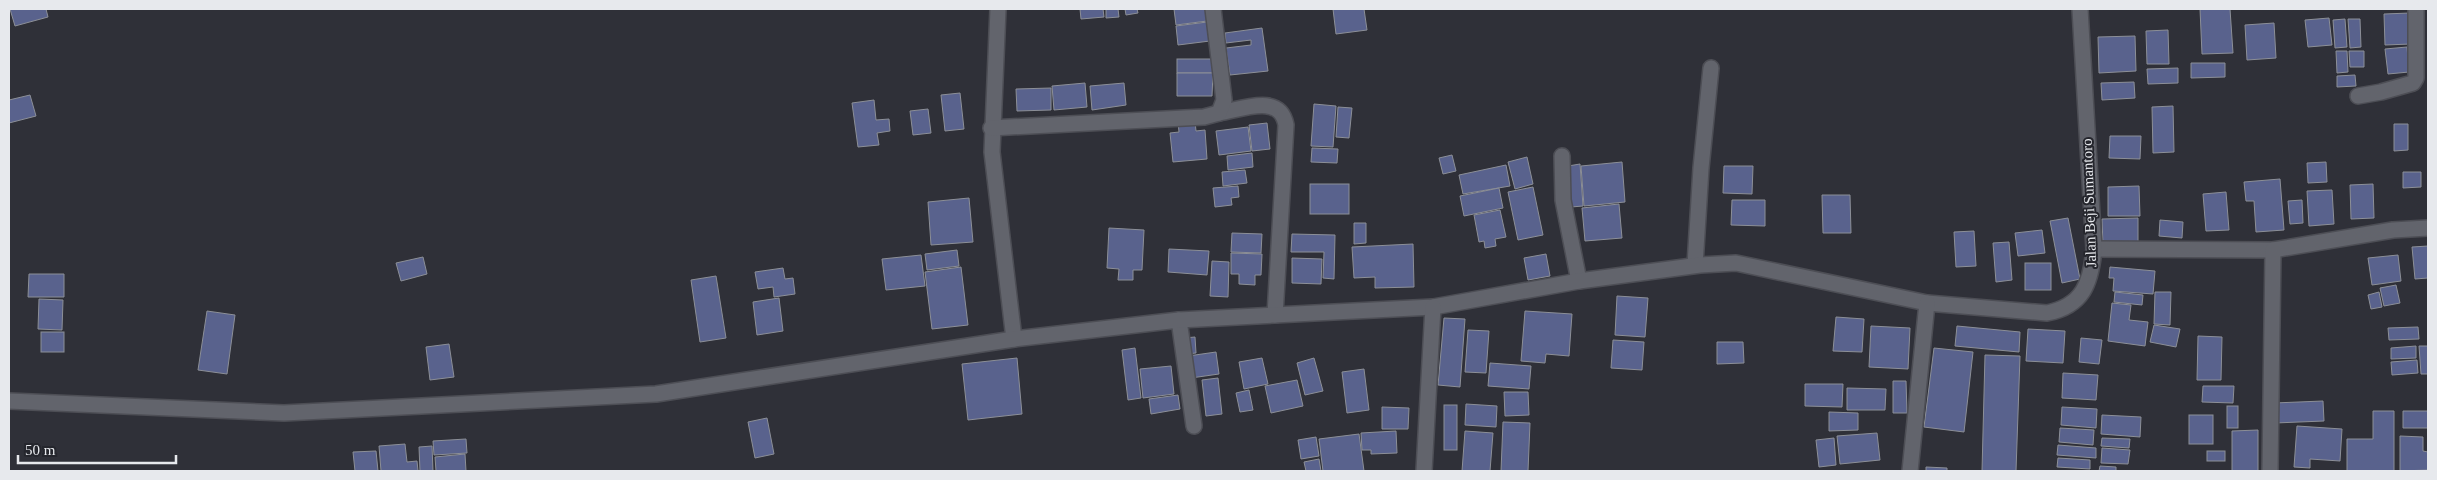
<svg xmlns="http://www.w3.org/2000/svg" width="2437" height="480" font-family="Georgia,serif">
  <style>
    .building { fill: #59628d; stroke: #8c8f97 }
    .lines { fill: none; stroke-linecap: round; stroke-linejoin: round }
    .street-casing { stroke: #4d4e55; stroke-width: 18 }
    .street { stroke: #62646c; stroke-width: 15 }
    .labels { text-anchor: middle; stroke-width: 4; stroke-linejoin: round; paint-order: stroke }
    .street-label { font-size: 15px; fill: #e7e9ed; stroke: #25262d }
  </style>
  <rect width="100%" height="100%" fill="#2f3038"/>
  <g class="building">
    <polygon points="10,9 46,9 48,17 15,26"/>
    <polygon points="1080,9 1103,9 1104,17 1081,19"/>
    <polygon points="1106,9 1118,9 1119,17 1106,18"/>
    <polygon points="1125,9 1137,9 1138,13 1126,15"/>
    <polygon points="1174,9 1205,9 1207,21 1176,25"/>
    <polygon points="1333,9 1364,9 1367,30 1336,34"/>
    <polygon points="2200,9 2230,9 2233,53 2202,54"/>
    <polygon points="2410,13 2411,44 2385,45 2384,14"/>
    <polygon points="2329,18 2332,45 2308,47 2305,20"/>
    <polygon points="2345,19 2347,47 2335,48 2333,20"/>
    <polygon points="2348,19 2360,19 2361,47 2350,48"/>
    <polygon points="1207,22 1210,41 1178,45 1176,26"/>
    <polygon points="2274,23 2276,58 2247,60 2245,25"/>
    <polygon points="1262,28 1268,71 1230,75 1226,48 1251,45 1251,40 1226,43 1225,33"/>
    <polygon points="2168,30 2169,64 2147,64 2146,31"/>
    <polygon points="2135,36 2136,71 2099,73 2098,37"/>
    <polygon points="2407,47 2409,72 2388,74 2385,49"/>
    <polygon points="2336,51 2347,51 2348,72 2337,73"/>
    <polygon points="2349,51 2364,51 2364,67 2350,67"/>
    <rect x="1177" y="59" width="36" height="14"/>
    <polygon points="2191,63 2225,63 2225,77 2191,78"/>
    <polygon points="2178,68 2178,83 2148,84 2147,69"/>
    <polygon points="1177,73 1213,73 1212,96 1177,96"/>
    <polygon points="2355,75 2356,86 2337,87 2337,76"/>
    <polygon points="2134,82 2135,98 2102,100 2101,83"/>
    <polygon points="1085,83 1087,107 1054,110 1052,86"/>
    <polygon points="1124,83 1126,105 1092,110 1090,86"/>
    <polygon points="1051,88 1051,110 1017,111 1016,89"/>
    <polygon points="960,93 964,129 945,131 941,95"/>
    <polygon points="30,95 36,116 9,123 9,100"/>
    <polygon points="874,100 876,120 889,119 890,131 877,133 879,145 858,147 852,103"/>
    <polygon points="1314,104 1336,106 1333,147 1311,146"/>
    <polygon points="2173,106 2174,152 2153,153 2152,107"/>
    <polygon points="1338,107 1352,108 1349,138 1336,137"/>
    <polygon points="928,109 931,133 913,135 910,111"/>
    <polygon points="1195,121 1196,131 1205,130 1207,159 1173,162 1170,133 1179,132 1178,122"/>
    <polygon points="1267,123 1270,149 1252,151 1249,125"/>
    <polygon points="2394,124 2408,124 2408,150 2394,151"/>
    <polygon points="1248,127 1251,151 1219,155 1216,131"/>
    <polygon points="2110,136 2141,136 2140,159 2109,158"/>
    <polygon points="1312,148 1338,149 1337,163 1311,162"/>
    <polygon points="1252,153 1253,167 1228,170 1227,156"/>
    <polygon points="1452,155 1456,171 1443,174 1439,158"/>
    <polygon points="1527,157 1533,184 1515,189 1508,162"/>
    <polygon points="1622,162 1625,202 1584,206 1581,166"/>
    <polygon points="2326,162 2327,182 2308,183 2307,163"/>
    <polygon points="1580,164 1583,206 1571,207 1568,166"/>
    <polygon points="1506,165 1510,186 1463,194 1459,175"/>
    <polygon points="1724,166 1753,166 1752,194 1723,193"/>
    <polygon points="1245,170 1247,183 1223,186 1222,172"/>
    <polygon points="2403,172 2421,172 2421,187 2403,188"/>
    <polygon points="2280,179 2284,230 2256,232 2254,201 2246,201 2244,182"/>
    <rect x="1310" y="184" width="39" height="30"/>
    <polygon points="2373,184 2374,218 2351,219 2350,185"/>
    <polygon points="1238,186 1239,197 1231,198 1232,205 1215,207 1213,188"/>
    <polygon points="2139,186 2140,216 2108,216 2108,187"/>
    <polygon points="1533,187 1543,235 1518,240 1508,192"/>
    <polygon points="1499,188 1503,208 1464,216 1460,196"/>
    <polygon points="2332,190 2334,224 2309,226 2307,191"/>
    <polygon points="2226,192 2229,230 2206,231 2203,194"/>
    <polygon points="1822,195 1850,195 1851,233 1823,233"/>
    <polygon points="969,198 973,242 931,245 928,202"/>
    <polygon points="1732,200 1765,200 1765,226 1731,225"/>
    <polygon points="2302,200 2303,223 2290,224 2288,201"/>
    <polygon points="1619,204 1622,238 1585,241 1582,208"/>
    <polygon points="1500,210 1506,237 1495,239 1496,246 1485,248 1484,241 1479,242 1474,215"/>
    <polygon points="2068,218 2080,279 2062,283 2050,221"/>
    <polygon points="2138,218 2138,245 2103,246 2102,219"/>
    <polygon points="2160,220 2183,222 2182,238 2159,236"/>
    <polygon points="1354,223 1366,223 1366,243 1354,244"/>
    <polygon points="1109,228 1144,230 1142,270 1133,270 1133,280 1118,280 1119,269 1107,268"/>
    <polygon points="2042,230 2045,253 2018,256 2015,233"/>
    <polygon points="1974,231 1976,266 1956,267 1954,232"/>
    <polygon points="1232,233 1262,234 1261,253 1231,252"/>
    <polygon points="1292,234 1335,235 1334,279 1323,278 1324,252 1291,252"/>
    <polygon points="2009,242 2012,280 1996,282 1993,243"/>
    <polygon points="1413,244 1414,287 1375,288 1375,277 1354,278 1352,247"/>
    <polygon points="2428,246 2428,278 2415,279 2412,247"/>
    <polygon points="1169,249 1209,251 1207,275 1168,272"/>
    <polygon points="957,250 959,266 927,270 925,254"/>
    <polygon points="1231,253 1262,254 1261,275 1255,275 1255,285 1239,284 1239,274 1231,274"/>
    <polygon points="1546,254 1550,276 1528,280 1524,258"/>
    <polygon points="921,255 925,286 886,290 882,259"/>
    <polygon points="2398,255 2401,281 2372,285 2368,258"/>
    <polygon points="423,257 427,274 401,281 396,263"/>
    <polygon points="1292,258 1322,259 1321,284 1292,283"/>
    <polygon points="1212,261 1229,262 1228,297 1210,296"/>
    <rect x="2025" y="263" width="26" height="27"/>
    <polygon points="961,267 968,325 932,329 925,272"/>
    <polygon points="2110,267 2155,271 2153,294 2113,291 2114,278 2109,278"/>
    <polygon points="783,268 785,279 793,278 795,294 774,297 773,287 758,289 755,272"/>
    <polygon points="29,274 64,274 64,297 28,297"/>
    <polygon points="716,276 726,338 700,342 691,280"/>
    <polygon points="2396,285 2400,303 2384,306 2380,288"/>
    <polygon points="2115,292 2143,295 2142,305 2114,302"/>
    <polygon points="2155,292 2171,292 2170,325 2154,324"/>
    <polygon points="2379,292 2382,307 2371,309 2368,295"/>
    <polygon points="1617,296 1648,298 1645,337 1615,335"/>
    <polygon points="779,298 783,331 757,335 753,302"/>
    <polygon points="39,299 63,300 62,330 38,329"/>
    <polygon points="2112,303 2131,305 2129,320 2148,322 2145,346 2108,341"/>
    <polygon points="207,311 235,315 227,374 198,370"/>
    <polygon points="1525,311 1572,314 1569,356 1546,354 1545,363 1521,361"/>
    <polygon points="1836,317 1864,319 1862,352 1833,351"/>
    <polygon points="1444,318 1465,319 1460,387 1438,385"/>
    <polygon points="2154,325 2180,329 2176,347 2150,342"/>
    <polygon points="1871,326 1910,328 1908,369 1869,367"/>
    <polygon points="1957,326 2020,332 2019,352 1955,346"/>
    <polygon points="2418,327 2419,339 2389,340 2388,328"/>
    <polygon points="2028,329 2065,331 2063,363 2026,361"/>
    <polygon points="1468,330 1489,331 1486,373 1465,372"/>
    <rect x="41" y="332" width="23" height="20"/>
    <polygon points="2198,336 2222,337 2221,380 2197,380"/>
    <polygon points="1195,337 1196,353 1186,354 1184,338"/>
    <polygon points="2081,338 2102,340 2099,364 2079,362"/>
    <polygon points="1613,340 1644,342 1642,370 1611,368"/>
    <polygon points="1717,342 1743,342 1744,363 1717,364"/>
    <polygon points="449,344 454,377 430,380 426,347"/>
    <polygon points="2416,346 2416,358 2391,359 2391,348"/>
    <polygon points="2419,346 2428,346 2428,374 2421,374"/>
    <polygon points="1135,348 1141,398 1128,400 1122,350"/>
    <polygon points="1934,348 1973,352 1964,432 1924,427"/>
    <polygon points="1216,352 1219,374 1191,378 1188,356"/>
    <polygon points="1985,355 2020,356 2016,471 1982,471"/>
    <polygon points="1017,358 1022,414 968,420 962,364"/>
    <polygon points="1262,358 1268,384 1244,389 1239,362"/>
    <polygon points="1314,358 1323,391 1305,395 1297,363"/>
    <polygon points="2417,360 2418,373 2392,375 2391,362"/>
    <polygon points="1490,363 1531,366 1529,389 1488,386"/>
    <polygon points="1171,366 1174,394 1143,398 1140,369"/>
    <polygon points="1364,369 1369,410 1347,413 1342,372"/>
    <polygon points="2063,373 2098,375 2096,400 2062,398"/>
    <polygon points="1218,378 1222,414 1206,416 1202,380"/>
    <polygon points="1297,380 1303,406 1271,413 1265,386"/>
    <polygon points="1893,381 1906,381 1907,413 1893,413"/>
    <polygon points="1805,384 1843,384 1842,407 1805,406"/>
    <polygon points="2203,386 2234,386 2233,403 2202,402"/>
    <polygon points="1847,388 1886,389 1885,410 1847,410"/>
    <polygon points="1249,390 1253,410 1240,412 1236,393"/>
    <polygon points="1504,392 1528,392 1529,415 1505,416"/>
    <polygon points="1178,395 1180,409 1151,414 1149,399"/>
    <polygon points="2323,401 2324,421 2275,423 2274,403"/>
    <polygon points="1466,404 1497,406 1496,427 1465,425"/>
    <rect x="1444" y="405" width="13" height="45"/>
    <rect x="2227" y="406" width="11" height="22"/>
    <polygon points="1382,407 1409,408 1408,429 1382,429"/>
    <polygon points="2062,407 2097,409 2096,428 2061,425"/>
    <polygon points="2373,411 2394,411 2394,471 2347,471 2347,439 2373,439"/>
    <polygon points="2403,411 2428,411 2428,446 2428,428 2403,428"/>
    <polygon points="1829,412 1858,413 1858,430 1829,431"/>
    <polygon points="2102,415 2141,417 2140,437 2101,434"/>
    <rect x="2189" y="415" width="24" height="29"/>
    <polygon points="767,418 774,454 755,458 748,422"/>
    <polygon points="1503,422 1530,423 1528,471 1501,471"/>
    <polygon points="2297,426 2342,429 2340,461 2310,459 2310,468 2294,467"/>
    <polygon points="2060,428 2094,430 2093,445 2059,442"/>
    <polygon points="2258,430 2258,471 2232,471 2232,431"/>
    <polygon points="1396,431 1397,453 1371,454 1371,450 1362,450 1361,433"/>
    <polygon points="1465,431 1493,433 1490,471 1462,471"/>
    <polygon points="1877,433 1880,460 1840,464 1837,436"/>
    <polygon points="1359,434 1364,471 1323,471 1319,439"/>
    <polygon points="2400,436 2423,437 2423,451 2428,452 2428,470 2400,471"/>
    <polygon points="1316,437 1319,456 1301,459 1298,440"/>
    <polygon points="1834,438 1836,465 1819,467 1816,440"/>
    <polygon points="2102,438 2130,439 2129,448 2101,446"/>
    <polygon points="466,439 467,453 434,455 433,441"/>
    <polygon points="405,444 407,462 417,461 418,471 381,471 379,446"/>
    <polygon points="2058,445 2096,448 2096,458 2057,455"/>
    <polygon points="432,446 433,471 420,471 419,447"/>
    <polygon points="2102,448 2130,450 2128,464 2101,463"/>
    <polygon points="376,451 378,471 355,471 353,452"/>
    <rect x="2207" y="451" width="18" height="10"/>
    <polygon points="465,454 466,471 436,471 435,457"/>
    <polygon points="2058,458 2090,460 2090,469 2057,467"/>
    <polygon points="1319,459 1321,471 1306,471 1304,462"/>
    <polygon points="2100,466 2116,467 2116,471 2099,471"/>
    <polygon points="1926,467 1947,468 1947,471 1926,471"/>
  </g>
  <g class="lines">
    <defs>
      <g id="street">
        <polyline points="998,9 992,152 1014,339"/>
        <polyline points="2358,96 2381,92 2413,83 2416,78 2416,9"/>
        <path d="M1219 113C1243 109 1280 93 1286 125L1275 315"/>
        <polyline points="991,128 1204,117 1219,113 1224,100 1213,9"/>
        <polyline points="1562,156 1563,200 1579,281"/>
        <polyline points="2094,249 2273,250"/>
        <polyline points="1695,265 1701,168 1711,68"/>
        <polyline points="1179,320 1194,426"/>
        <path d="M9 401 284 413 656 394 1014 339 1179 320 1433 307 1579 281 1700 265 1736 263 1927 303 2047 313C2083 306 2091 283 2094 249L2080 9"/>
        <polyline points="1424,471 1433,307"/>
        <polyline points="1910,471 1927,303"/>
        <polyline points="2270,471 2273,250 2393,230 2428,228"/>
      </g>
    </defs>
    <use href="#street" class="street-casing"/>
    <use href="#street" class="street"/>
  </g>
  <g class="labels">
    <g class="street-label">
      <text transform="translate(2089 203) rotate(-92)" y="5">Jalan Beji Sumantoro</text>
    </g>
  </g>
  <rect width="2437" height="480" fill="none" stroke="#e7e9ed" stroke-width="20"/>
  <path d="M18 455v8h158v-8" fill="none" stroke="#e7e9ed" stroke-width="2.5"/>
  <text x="25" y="455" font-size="15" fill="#e7e9ed" stroke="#25262d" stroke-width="4" paint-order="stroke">50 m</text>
</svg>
